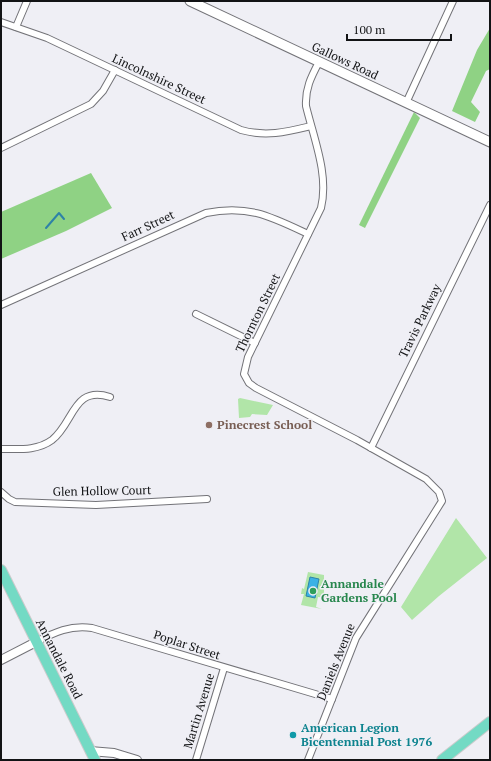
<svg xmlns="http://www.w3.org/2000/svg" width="491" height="761" font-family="'PT Serif',serif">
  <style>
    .green { fill: #b1e5a8 }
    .forest { fill: #8fd284 }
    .water { fill: #3ab2e5; stroke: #2e82a7 }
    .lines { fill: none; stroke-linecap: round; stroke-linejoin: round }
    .stream { stroke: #2e82a7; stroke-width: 2 }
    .minor-casing { stroke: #737378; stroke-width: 8 }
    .tertiary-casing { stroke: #737378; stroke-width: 10 }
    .secondary-casing { stroke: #737378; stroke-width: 11 }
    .primary-casing { stroke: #cbcbcc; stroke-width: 12 }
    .minor { stroke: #fff; stroke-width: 6 }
    .tertiary { stroke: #fff; stroke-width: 8 }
    .secondary { stroke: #fff; stroke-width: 9 }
    .primary { stroke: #73dac4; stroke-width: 10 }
    .education-dot { fill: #8d6e63; stroke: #efeff5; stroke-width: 1.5 }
    .leisure-dot { fill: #2e9e5b; stroke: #efeff5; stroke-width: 1.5 }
    .culture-dot { fill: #0f9aa8; stroke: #efeff5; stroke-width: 1.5 }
    .labels { text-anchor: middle; stroke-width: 3; stroke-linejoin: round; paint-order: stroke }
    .street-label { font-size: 12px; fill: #121315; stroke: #efeff5 }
    .education-label { font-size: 12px; font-weight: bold; fill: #785e54; stroke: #efeff5; text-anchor: start }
    .leisure-label { font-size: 12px; font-weight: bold; fill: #27864d; stroke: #efeff5; text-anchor: start }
    .culture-label { font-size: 12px; font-weight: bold; fill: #0d838f; stroke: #efeff5; text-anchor: start }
  </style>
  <rect width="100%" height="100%" fill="#efeff5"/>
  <g class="green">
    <polygon points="240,398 273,405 267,415 252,414 250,417 239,418 238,399"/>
    <polygon points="456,518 487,558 439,596 412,620 401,607"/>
    <polygon points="308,572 324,575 324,595 327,595 327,598 318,597 316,607 322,609 301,605 304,594 301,594 302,588 304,589"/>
  </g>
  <g class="forest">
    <polygon points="490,28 490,69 486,71 471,102 480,112 475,122 452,111 477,50"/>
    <polygon points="414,112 420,118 365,228 359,225"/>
    <polygon points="91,173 112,208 66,231 1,259 1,212"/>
  </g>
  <polygon class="water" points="310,577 319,579 315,598 306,596"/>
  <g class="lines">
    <polyline class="stream" points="46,228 59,213 64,219"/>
    <defs>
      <g id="minor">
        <path d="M1 22 47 38 241 130C266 137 286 132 311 126"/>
        <polyline points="16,27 27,1"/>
        <polyline points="406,103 453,1"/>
        <polyline points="1,148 91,104 103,91 115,70"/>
        <path d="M1 305 206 213C248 204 272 217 308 234"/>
        <polyline points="196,314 255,343"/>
        <polyline points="371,448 490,205"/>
        <path d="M1 449C19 449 37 451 52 440 74 423 73 385 110 397"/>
        <polyline points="1,492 9,499 15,502 96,505 207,499"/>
        <path d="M36 642C55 632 70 625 92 628L332 699"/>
        <polyline points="196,760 224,668"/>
        <path d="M308 760 356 638 442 501 439 492 426 479 357 440 256 388 249 383 244 374 248 357 321 208C329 175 314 139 306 106 305 89 311 77 319 62"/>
      </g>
      <g id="tertiary">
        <polyline points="1,660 36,642"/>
        <polyline points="90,751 114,753 137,760"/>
      </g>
      <polyline id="secondary" points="190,1 490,142"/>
      <g id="primary">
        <polyline points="1,570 95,760"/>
        <polyline points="442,760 490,722"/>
      </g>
    </defs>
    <use href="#minor" class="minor-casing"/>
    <use href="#tertiary" class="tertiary-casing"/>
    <use href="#secondary" class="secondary-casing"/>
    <use href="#primary" class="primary-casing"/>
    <use href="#minor" class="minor"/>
    <use href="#tertiary" class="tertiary"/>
    <use href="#secondary" class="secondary"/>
    <use href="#primary" class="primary"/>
  </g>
  <circle class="education-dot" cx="209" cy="425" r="4"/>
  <circle class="leisure-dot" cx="313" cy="591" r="4"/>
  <circle class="culture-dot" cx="293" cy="735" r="4"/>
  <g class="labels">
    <g class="street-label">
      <text transform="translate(345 61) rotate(25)" y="4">Gallows Road</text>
      <text transform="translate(159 79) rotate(25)" y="4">Lincolnshire Street</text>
      <text transform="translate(148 226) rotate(-25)" y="4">Farr Street</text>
      <text transform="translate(258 313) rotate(-64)" y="4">Thornton Street</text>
      <text transform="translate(420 321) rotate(-64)" y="4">Travis Parkway</text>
      <text transform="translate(102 491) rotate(-1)" y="4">Glen Hollow Court</text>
      <text transform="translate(187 645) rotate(18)" y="4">Poplar Street</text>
      <text transform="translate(59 659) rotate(63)" y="4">Annandale Road</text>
      <text transform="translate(336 662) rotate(-68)" y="4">Daniels Avenue</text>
      <text transform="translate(199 711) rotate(-73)" y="4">Martin Avenue</text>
    </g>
    <g class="education-label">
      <text x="217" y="429">Pinecrest School</text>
    </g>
    <g class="leisure-label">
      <text x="321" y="588">Annandale<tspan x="321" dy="14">Gardens Pool</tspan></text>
    </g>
    <g class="culture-label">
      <text x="301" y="732">American Legion<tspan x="301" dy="14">Bicentennial Post 1976</tspan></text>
    </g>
  </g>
  <rect width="491" height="761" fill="none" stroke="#121315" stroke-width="4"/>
  <path d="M347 34v6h104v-6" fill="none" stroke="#121315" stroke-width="2"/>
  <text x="353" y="34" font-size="12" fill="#121315" stroke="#efeff5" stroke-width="3" paint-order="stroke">100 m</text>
</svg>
